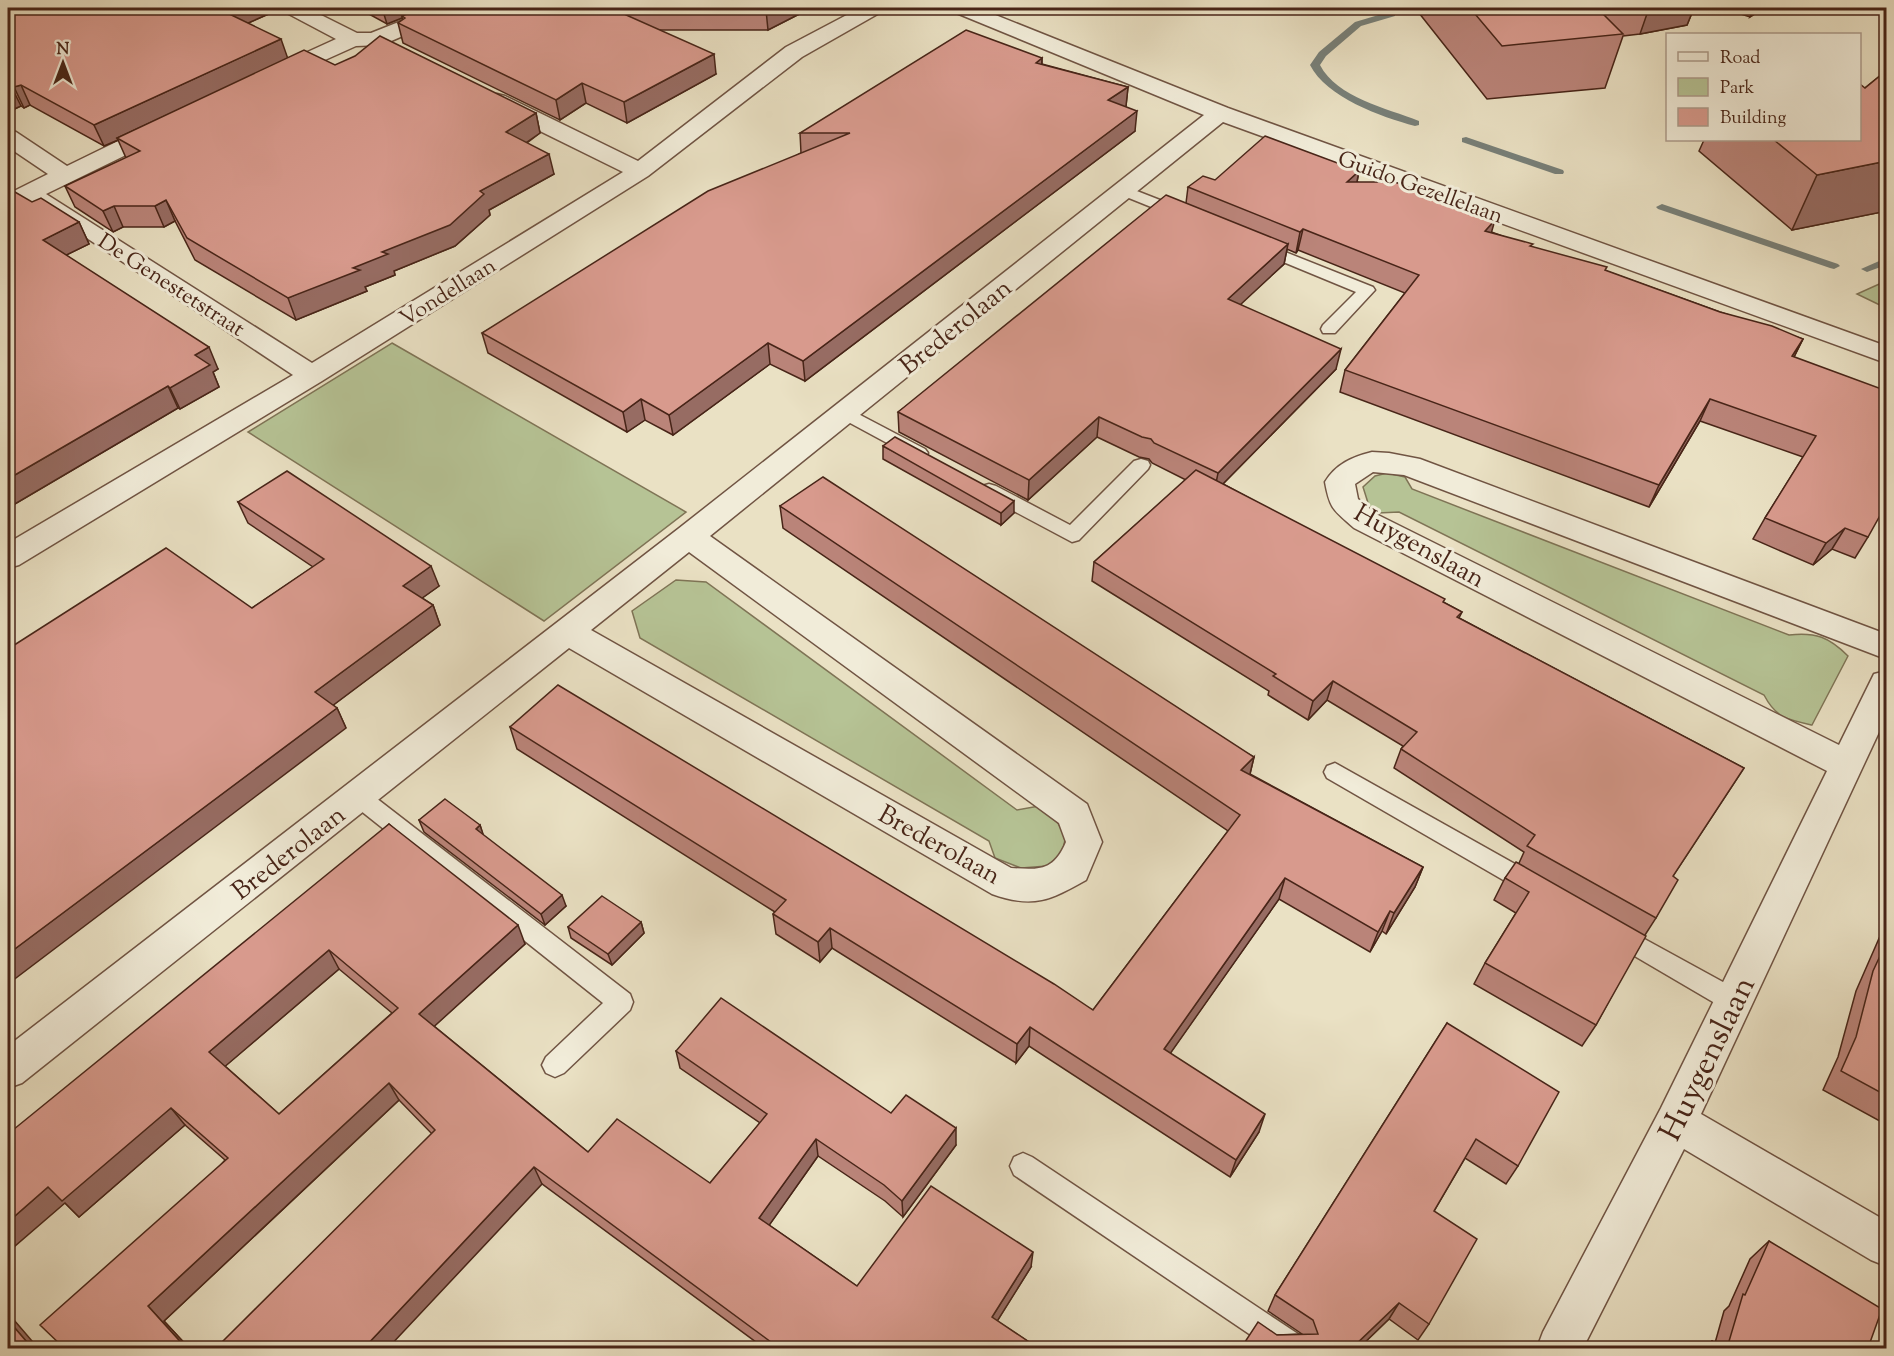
<svg xmlns="http://www.w3.org/2000/svg" width="1894" height="1356" font-family="'Sorts Mill Goudy',serif">
  <style>
    .green { fill: #b6c395; stroke: #7f7456; stroke-width: 1.5 }
    .lines { fill: none; stroke-linecap: round; stroke-linejoin: round }
    .stream { fill: #788079; fill-rule: evenodd }
    .service-casing { stroke: #705443; stroke-width: 3 }
    .minor-casing { stroke: #705443; stroke-width: 3 }
    .service { fill: #f1ecd9; fill-rule: evenodd }
    .minor { fill: #f1ecd9; fill-rule: evenodd }
    .wall { fill: #ba8479; stroke: #482518; stroke-width: 1.5; fill-rule: evenodd }
    .shaded-wall { fill: #976c63; stroke: #482518; stroke-width: 1.5 }
    .building { fill: #d89a8d; stroke: #482518; stroke-width: 1.5; fill-rule: evenodd }
    .labels { text-anchor: middle; stroke-width: 6; stroke-linejoin: round; paint-order: stroke }
    .far-street-label { font-size: 22px; fill: #482518; stroke: #f1ecd9 }
    .street-label { font-size: 26px; fill: #482518; stroke: #f1ecd9 }
    .near-street-label { font-size: 32px; fill: #482518; stroke: #f1ecd9 }
  </style>
  <rect width="100%" height="100%" fill="#eae1c4"/>
  <filter id="stains"><feTurbulence type="fractalNoise" baseFrequency=".00333" numOctaves="4"/><feColorMatrix values="0 0 0 0 .2 0 0 0 0 .09 0 0 0 0 .02 0 0 0 .5 -.17"/></filter>
  <radialGradient id="worn" r=".72"><stop offset=".6" stop-color="#630" stop-opacity="0"/><stop offset="1" stop-color="#630" stop-opacity=".3"/></radialGradient>
  <g class="green">
    <polygon points="1886,281 1886,308 1857,294"/>
    <polygon points="392,343 686,512 544,621 248,432"/>
    <path d="M1387 473 1405 477 1412 489 1789 635C1816 632 1829 637 1848 656L1812 725C1788 720 1776 718 1764 695L1399 512 1378 513 1369 506 1363 487 1375 476Z"/>
    <polygon points="676,580 706,582 1017,810 1039,806 1055,819 1066,835 1062,854 1047,866 1021,868 995,858 989,841 640,638 632,611"/>
  </g>
  <g class="lines">
    <g class="stream">
      <path d="M1392 11 1395 12V16L1361 26 1326 56 1320 65C1337 98 1387 108 1419 121V125L1415 126C1381 117 1326 97 1310 65L1319 52 1355 22Z"/>
      <polygon points="1466,137 1563,170 1564,172 1563,174 1555,174 1462,142 1462,138"/>
      <polygon points="1662,204 1838,264 1840,266 1834,269 1830,268 1658,209 1656,207"/>
      <polygon points="1886,258 1886,265 1867,272 1861,269"/>
    </g>
    <defs>
      <g id="service">
        <polygon points="1124,186 1188,211 1190,214 1182,219 1176,217 1119,194 1116,191 1119,188"/>
        <polygon points="1260,242 1373,287 1375,290 1335,333 1323,333 1321,329 1323,325 1356,292 1254,250 1252,247 1254,244"/>
        <polygon points="845,407 925,449 928,453 925,457 913,457 839,417 836,413 839,409"/>
        <polygon points="1141,459 1148,461 1150,465 1148,469 1079,540 1072,542 982,494 980,490 982,486 989,484 996,486 1070,525 1134,461"/>
        <polygon points="1335,763 1540,878 1544,885 1540,892 1532,895 1524,892 1327,778 1324,772 1327,766"/>
        <polygon points="359,788 367,791 630,994 633,1002 630,1010 564,1073 555,1077 546,1073 542,1065 546,1057 603,1003 351,803 348,797 351,791"/>
        <polygon points="1617,924 1743,993 1746,1001 1743,1009 1734,1012 1725,1009 1609,941 1605,934 1609,927"/>
        <polygon points="1023,1153 1032,1157 1304,1338 1308,1348 1270,1348 1014,1175 1010,1166 1014,1157"/>
      </g>
      <g id="minor">
        <polygon points="282,8 307,8 357,33 371,33 434,8 461,8 458,12 382,45 356,46 276,82 268,80 265,75 268,70 336,39 285,12"/>
        <polygon points="860,8 884,8 881,12 802,57 648,176 322,381 19,565 8,568 8,543 293,375 31,201 8,210 8,194 48,174 8,147 8,130 16,132 67,166 153,124 161,122 169,124 172,129 169,134 46,194 312,363 623,172 489,106 486,101 489,96 497,94 505,96 638,161 786,47"/>
        <path d="M951 8H978L1228 108 1886 346V363L1223 122 710 536 1087 804 1102 842 1086 880C1050 900 1034 909 992 894L569 648 22 1083 8 1088V1046L678 529 1204 115 954 12ZM689 552 1059 823 1066 842C1054 871 1039 870 1011 868L591 630Z"/>
        <path d="M1372 452 1389 453 1420 459 1886 634V659L1404 475 1373 472 1355 484 1358 499 1376 514 1839 745 1874 674 1886 671V717L1701 1114 1886 1221V1266L1871 1260 1684 1149 1583 1348H1537L1543 1332 1661 1108 1827 771 1354 528C1334 510 1330 510 1325 482 1336 464 1352 457 1372 452Z"/>
      </g>
    </defs>
    <use href="#service" class="service-casing"/>
    <use href="#minor" class="minor-casing"/>
    <use href="#service" class="service"/>
    <use href="#minor" class="minor"/>
  </g>
  <g class="wall">
    <polygon points="8,8 280,8 280,9 248,23 287,58 335,65 536,113 540,133 527,143 554,174 489,210 490,215 455,246 394,271 395,275 365,287 367,291 296,320 195,260 175,221 164,227 123,227 113,232 75,207 65,186 126,158 118,140 104,146 30,105 24,108 21,106 8,112"/>
    <polygon points="358,8 811,8 768,30 660,30 716,74 627,123 586,103 560,120 403,43 398,23 403,20 402,18 387,24"/>
    <polygon points="1420,8 1694,8 1687,25 1640,34 1623,36 1605,88 1487,99 1419,13"/>
    <polygon points="1722,8 1764,8 1750,17"/>
    <polygon points="1042,58 1042,64 1128,87 1126,106 1125,107 1135,131 805,381 770,364 673,435 645,420 627,432 488,353 482,333 801,153 800,133"/>
    <polygon points="1887,70 1887,211 1792,230 1699,151 1704,140 1860,140 1865,88"/>
    <polygon points="1359,171 1357,182 1532,247 1606,271 1720,312 1803,339 1794,357 1868,537 1855,558 1832,549 1813,565 1753,539 1765,518 1803,457 1700,421 1649,507 1340,392 1345,370 1405,293 1298,250 1296,253 1287,249 1284,264 1240,304 1336,369 1223,484 1462,612 1459,618 1744,768 1673,876 1656,918 1645,935 1596,1025 1582,1046 1474,984 1485,963 1516,913 1494,900 1505,878 1519,863 1524,852 1394,768 1401,749 1403,746 1327,700 1308,720 1268,695 1269,691 1092,581 1094,562 1186,480 1152,463 1149,459 1139,457 1097,437 1028,500 899,432 898,412 1186,203 1188,187 1215,180"/>
    <polygon points="32,202 79,222 89,244 66,255 218,369 213,372 219,387 180,409 178,408 8,508"/>
    <polygon points="883,446 1014,513 1001,525 883,459"/>
    <polygon points="238,502 439,586 422,598 433,605 440,625 333,705 337,708 346,728 252,608 313,567 248,523"/>
    <polygon points="780,506 1254,757 1250,774 1423,867 1415,887 1386,934 1382,931 1370,952 1279,899 1170,1053 1259,1132 1230,1177 1029,1046 1016,1063 832,948 820,962 776,934 773,914 775,912 517,749 510,727 1093,1010 1228,831 783,528"/>
    <polygon points="419,820 480,825 483,835 566,906 545,925 424,832"/>
    <path d="M389 824 525 944 434 1026 588 1152 710 1183 760 1123 680 1068 676 1051 891 1113 956 1145 903 1217 885 1201 818 1156 769 1225 857 1286 1031 1267 997 1321 1038 1348H764L542 1184 432 1134 399 1100 164 1321 189 1348H64L225 1160 185 1125 79 1217 65 1203ZM339 969 392 1013 279 1114 225 1066Z"/>
    <polygon points="641,922 644,933 612,965 571,938 568,927"/>
    <polygon points="1887,924 1887,1125 1823,1090 1838,1057 1856,991 1884,927"/>
    <polygon points="1447,1023 1518,1166 1506,1184 1465,1158 1434,1211 1429,1324 1418,1340 1389,1319 1359,1348 1241,1348 1277,1335 1302,1334 1268,1311 1275,1295"/>
    <polygon points="1769,1241 1868,1348 1704,1348 1712,1341 1715,1343 1724,1311 1729,1306 1750,1259"/>
  </g>
  <g class="shaded-wall">
    <polygon points="230,8 280,8 280,9 230,31 223,11"/>
    <polygon points="382,8 429,8 402,16 402,18 387,24"/>
    <polygon points="771,8 811,8 768,30 766,10"/>
    <polygon points="1649,8 1694,8 1687,25 1640,34"/>
    <polygon points="1754,8 1764,8 1750,17"/>
    <polygon points="281,39 288,59 117,138 118,140 104,146 94,125"/>
    <polygon points="714,54 716,74 627,123 624,102"/>
    <polygon points="1042,58 1041,77 1036,63"/>
    <polygon points="582,83 586,103 560,120 556,100"/>
    <polygon points="21,85 30,105 24,108 14,87"/>
    <polygon points="11,86 21,106 8,112 8,87"/>
    <polygon points="1128,87 1126,106 1107,120 1108,100"/>
    <polygon points="1137,111 1135,131 805,381 803,361"/>
    <polygon points="536,113 540,133 511,153 506,132"/>
    <polygon points="549,154 554,174 489,210 490,215 455,246 394,271 395,275 365,287 367,291 296,320 288,298 353,268 382,252 480,191"/>
    <polygon points="1887,161 1887,211 1792,230 1817,175"/>
    <polygon points="1359,171 1355,192 1347,182"/>
    <polygon points="166,200 175,221 164,227 155,206"/>
    <polygon points="114,206 123,227 113,232 103,211"/>
    <polygon points="1495,220 1489,241 1485,231"/>
    <polygon points="79,222 89,244 54,261 43,240"/>
    <polygon points="1303,229 1298,250 1296,253 1300,232"/>
    <polygon points="1288,244 1284,264 1225,319 1228,299"/>
    <polygon points="1803,339 1792,361 1792,356"/>
    <polygon points="768,343 770,364 673,435 669,415"/>
    <polygon points="209,347 218,369 213,372 219,387 180,409 170,388 195,355"/>
    <polygon points="1341,349 1336,369 1214,493 1218,473"/>
    <polygon points="168,386 178,408 8,508 8,479"/>
    <polygon points="641,399 645,420 627,432 623,412"/>
    <polygon points="1710,399 1700,421 1649,507 1659,485"/>
    <polygon points="1099,417 1097,437 1028,500 1029,480"/>
    <polygon points="1014,501 1014,513 1001,525 1001,513"/>
    <polygon points="1845,528 1832,549 1813,565 1826,543"/>
    <polygon points="431,566 439,586 411,606 403,586"/>
    <polygon points="433,605 440,625 324,712 315,692"/>
    <polygon points="1333,681 1327,700 1308,720 1313,701"/>
    <polygon points="337,708 346,728 8,984 8,954"/>
    <polygon points="1254,757 1249,778 1241,770"/>
    <polygon points="480,825 484,837 476,829"/>
    <polygon points="1423,867 1415,887 1386,934 1394,913"/>
    <polygon points="1285,878 1279,899 1160,1068 1164,1049"/>
    <polygon points="562,895 566,906 545,925 541,914"/>
    <polygon points="1390,911 1382,931 1370,952 1378,932"/>
    <polygon points="641,922 644,933 612,965 608,954"/>
    <polygon points="518,925 525,944 428,1032 419,1014"/>
    <polygon points="830,928 832,948 820,962 818,942"/>
    <polygon points="329,950 339,969 222,1069 209,1052"/>
    <polygon points="1030,1027 1029,1046 1016,1063 1017,1044"/>
    <polygon points="389,1083 399,1100 164,1321 189,1348 186,1348 148,1306"/>
    <polygon points="171,1108 185,1125 79,1217 65,1203 8,1252 8,1222 48,1187"/>
    <polygon points="1265,1114 1259,1132 1230,1177 1236,1160"/>
    <polygon points="956,1128 956,1145 903,1217 902,1201"/>
    <polygon points="816,1139 818,1156 763,1234 759,1218"/>
    <polygon points="534,1167 542,1184 388,1348 364,1348"/>
    <polygon points="1033,1252 1031,1267 991,1331 992,1317"/>
    <polygon points="1399,1303 1389,1319 1359,1348 1352,1348"/>
    <polygon points="8,1313 38,1348 32,1348 8,1320"/>
  </g>
  <g class="building">
    <polygon points="8,8 230,8 223,11 281,39 94,125 21,85 14,87 11,86 8,87"/>
    <polygon points="422,8 771,8 766,10 615,10 714,54 624,102 582,83 556,100 398,23 405,18 402,16"/>
    <polygon points="1470,8 1597,8 1623,34 1502,46"/>
    <polygon points="966,30 1042,58 1036,63 1128,87 1108,100 1137,111 803,361 768,343 669,415 641,399 623,412 482,333 708,191 850,133 800,133"/>
    <polygon points="380,36 536,113 506,132 549,154 480,191 484,194 450,225 382,252 388,254 353,268 360,270 288,298 187,238 166,200 155,206 114,206 103,211 65,186 140,151 117,138 304,50 335,65 355,56"/>
    <polygon points="1887,70 1887,161 1817,175 1774,140 1860,140 1860,84 1865,88"/>
    <polygon points="1265,136 1359,171 1347,182 1395,182 1495,220 1485,231 1533,244 1530,246 1607,267 1605,270 1720,312 1772,326 1803,339 1792,356 1887,391 1887,503 1868,537 1845,528 1826,543 1765,518 1816,436 1710,399 1659,485 1345,370 1419,275 1303,229 1300,232 1188,187 1203,176 1215,180"/>
    <polygon points="8,188 32,202 41,198 79,222 43,240 209,347 195,355 210,365 170,388 168,386 8,479"/>
    <polygon points="1166,195 1288,244 1228,299 1341,349 1218,473 1154,443 1151,439 1142,437 1099,417 1029,480 898,412"/>
    <polygon points="895,437 1014,501 1001,513 883,446"/>
    <polygon points="1196,470 1445,599 1443,602 1462,612 1457,617 1744,768 1673,876 1678,880 1656,918 1527,846 1535,835 1401,749 1417,732 1333,681 1313,701 1273,676 1276,674 1094,562"/>
    <polygon points="287,471 431,566 403,586 433,605 315,692 337,708 8,954 8,649 166,548 252,608 324,559 238,502"/>
    <polygon points="823,477 1254,757 1241,770 1423,867 1394,913 1390,911 1378,932 1285,878 1164,1049 1265,1114 1236,1160 1030,1027 1017,1044 830,928 818,942 773,914 786,900 510,727 558,685 1054,984 1093,1010 1240,815 780,506"/>
    <polygon points="445,799 480,825 476,829 562,895 541,914 419,820"/>
    <path d="M389 824 518 925 419 1014 588 1152 617 1119 710 1183 767 1114 676 1051 721 998 891 1113 906 1095 956 1128 902 1201 884 1185 816 1139 759 1218 857 1286 931 1186 1033 1252 992 1317 1038 1348H779L534 1167 364 1348H216L435 1130 389 1083 148 1306 186 1348H64L40 1325 228 1158 171 1108 62 1201 48 1187 8 1222V1134ZM329 950 398 1008 279 1114 209 1052Z"/>
    <polygon points="1516,862 1646,936 1596,1025 1485,963 1529,892 1505,878"/>
    <polygon points="602,896 641,922 608,954 568,927"/>
    <polygon points="1887,941 1887,1096 1841,1071 1856,1037 1873,971"/>
    <polygon points="1447,1023 1559,1092 1518,1166 1476,1139 1434,1211 1477,1239 1429,1324 1399,1303 1352,1348 1241,1348 1258,1322 1277,1335 1318,1334 1313,1320 1275,1295"/>
    <polygon points="1769,1241 1882,1309 1868,1348 1727,1348 1743,1294 1745,1295"/>
    <polygon points="8,1320 32,1348 8,1348"/>
    <polygon points="1712,1341 1723,1348 1708,1348"/>
  </g>
  <g class="labels">
    <g class="far-street-label">
      <text transform="translate(1421 186) rotate(20)" y="8">Guido Gezellelaan</text>
      <text transform="translate(172 284) rotate(33)" y="8">De Genestetstraat</text>
      <text transform="translate(447 291) rotate(-32)" y="8">Vondellaan</text>
    </g>
    <g class="street-label">
      <text transform="translate(955 326) rotate(-39)" y="9">Brederolaan</text>
      <text transform="translate(1420 545) rotate(29)" y="9">Huygenslaan</text>
      <text transform="translate(940 844) rotate(29)" y="9">Brederolaan</text>
      <text transform="translate(288 852) rotate(-38)" y="9">Brederolaan</text>
    </g>
    <g class="near-street-label">
      <text transform="translate(1706 1058) rotate(-64)" y="11">Huygenslaan</text>
    </g>
  </g>
  <rect width="1894" height="1356" fill="none" stroke="#eae1c4" stroke-width="30"/>
  <rect x="9" y="9" width="1876" height="1338" fill="none" stroke="#482518" stroke-width="3"/>
  <rect x="15" y="15" width="1864" height="1326" fill="none" stroke="#482518" stroke-width="1.5"/>
  <rect x="1666" y="33" width="195" height="108" fill="#f1ecd9" stroke="#ad9c8c" stroke-width="1.5"/>
  <rect x="1678" y="52" width="30" height="9" fill="#f1ecd9" stroke="#ad9c8c" stroke-width="1.5"/>
  <text x="1720" y="63" font-size="18" fill="#482518">Road</text>
  <rect x="1678" y="78" width="30" height="18" fill="#b6c395" stroke="#ad9c8c" stroke-width="1.5"/>
  <text x="1720" y="93" font-size="18" fill="#482518">Park</text>
  <rect x="1678" y="108" width="30" height="18" fill="#d89a8d" stroke="#ad9c8c" stroke-width="1.5"/>
  <text x="1720" y="123" font-size="18" fill="#482518">Building</text>
  <g transform="translate(63 63)" stroke="#f1ecd9" stroke-width="4.5" paint-order="stroke">
  <path d="M0-4.5L10 22L0 15L-10 22Z" fill="#482518"/>
  <text y="-9" font-size="16" font-weight="bold" text-anchor="middle" fill="#482518">N</text>
  </g>
  <rect width="100%" height="100%" filter="url(#stains)"/>
  <rect width="100%" height="100%" fill="url(#worn)"/>
</svg>
